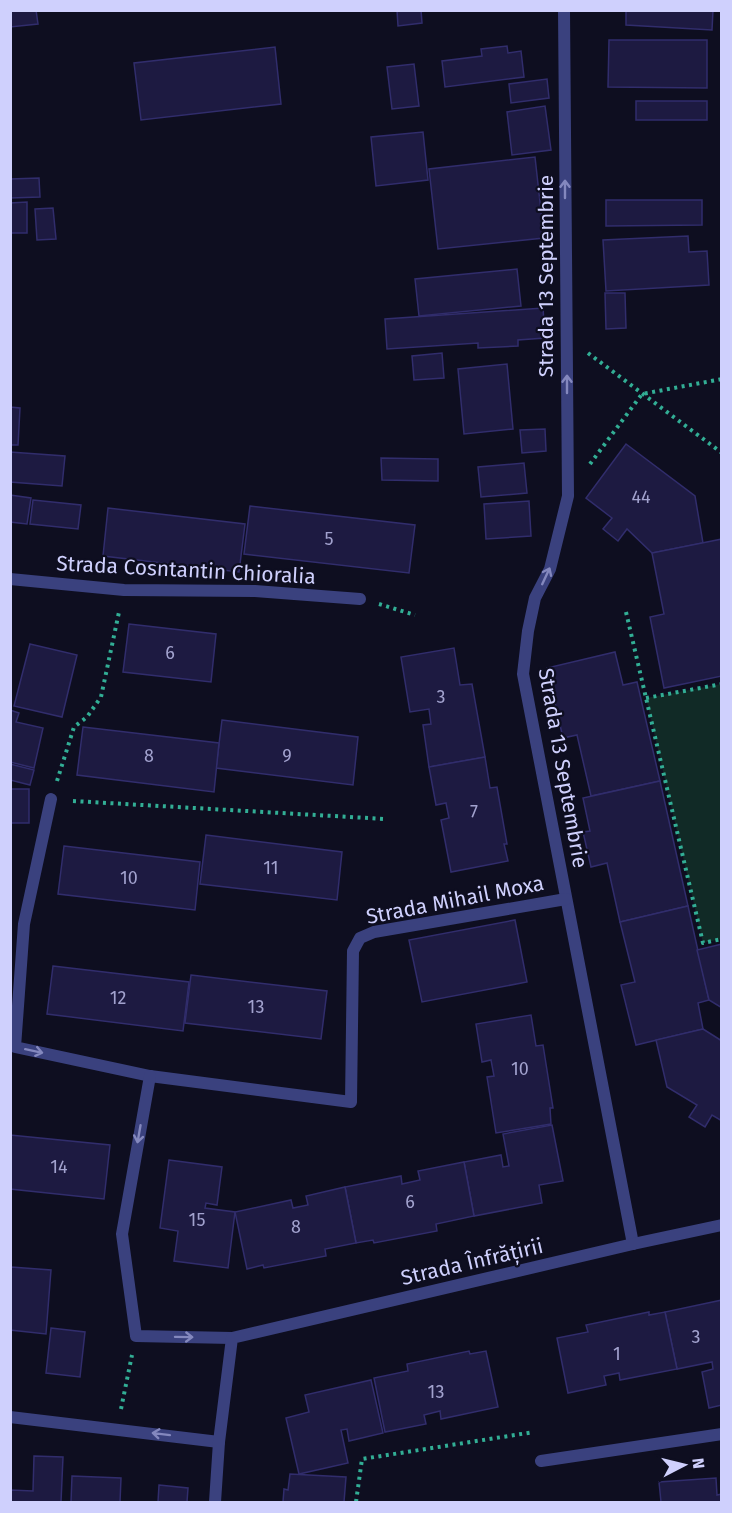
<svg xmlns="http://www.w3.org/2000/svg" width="732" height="1513" font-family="'Fira Sans',sans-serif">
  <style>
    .green { fill: #112a26 }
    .building { fill: #1d1a41; stroke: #312d6c; stroke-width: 1.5 }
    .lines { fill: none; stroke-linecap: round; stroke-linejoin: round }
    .path { stroke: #32ae95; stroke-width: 4; stroke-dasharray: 3 4.5; stroke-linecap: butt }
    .service { stroke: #3a417e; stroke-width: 12 }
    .minor { stroke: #3a417e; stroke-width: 12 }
    .tertiary { stroke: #3a417e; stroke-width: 12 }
    .oneway { stroke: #8488be }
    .labels { text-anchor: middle; stroke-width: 4.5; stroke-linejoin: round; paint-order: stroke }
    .number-label { font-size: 18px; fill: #a2a2ce }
    .street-label { font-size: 21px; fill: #cfd0fd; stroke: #0e0e20 }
  </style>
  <rect width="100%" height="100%" fill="#0e0e20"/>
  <polygon class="green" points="721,684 721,939 703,943 646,698"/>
  <g class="building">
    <polygon points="10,10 36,10 38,24 10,27"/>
    <polygon points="397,10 421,10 422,23 398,26"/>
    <polygon points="626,10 713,10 712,30 626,25"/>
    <polygon points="609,40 707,40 707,88 608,87"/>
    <polygon points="507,46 508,53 521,51 524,77 445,87 442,61 482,56 481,49"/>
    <polygon points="275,47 281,104 141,120 134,63"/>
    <polygon points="414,64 419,106 392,109 387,67"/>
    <polygon points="547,79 549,98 511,103 509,84"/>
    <rect x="636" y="101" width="71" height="19"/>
    <polygon points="545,106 551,150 512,155 507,112"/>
    <polygon points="423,132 428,180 376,186 371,137"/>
    <polygon points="535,157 544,238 438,249 429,169"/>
    <polygon points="39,178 40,197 10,198 10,179"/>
    <polygon points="606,200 702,200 702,225 606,226"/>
    <polygon points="27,202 27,233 10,233 10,203"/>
    <polygon points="53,208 56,239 37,240 35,209"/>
    <polygon points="688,236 689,252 707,251 709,285 606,291 603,240"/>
    <polygon points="517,269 521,306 419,316 415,279"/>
    <polygon points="605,293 625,293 626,328 606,329"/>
    <polygon points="543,308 545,338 518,340 518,346 478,348 478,343 387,349 385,319"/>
    <polygon points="442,353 444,378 414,380 412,356"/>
    <polygon points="507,364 513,429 464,434 458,369"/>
    <polygon points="10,407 20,408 18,445 10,445"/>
    <polygon points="545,429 546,451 522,453 520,430"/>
    <polygon points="626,444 695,496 703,543 652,553 627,529 618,541 603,529 612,518 586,498"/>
    <polygon points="10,452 65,456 62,486 10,482"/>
    <polygon points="381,458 438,459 438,481 382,480"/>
    <polygon points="524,463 527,493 481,497 478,467"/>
    <polygon points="10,495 31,498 27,524 10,522"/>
    <polygon points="33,500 81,505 78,529 30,524"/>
    <polygon points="529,501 531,536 486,539 484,504"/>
    <polygon points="250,506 415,525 409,573 244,554"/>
    <polygon points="108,508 245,524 239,572 103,556"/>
    <polygon points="722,539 722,676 664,688 650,617 664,614 652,553"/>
    <polygon points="129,624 216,634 211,682 123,672"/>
    <polygon points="30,644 77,655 62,717 14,706"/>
    <polygon points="454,648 460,685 472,684 485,757 429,767 423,725 431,724 429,709 410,712 401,657"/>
    <polygon points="615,652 623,685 637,682 660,781 591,796 577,735 563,738 547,668"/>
    <polygon points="10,710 19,713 16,722 43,728 34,768 10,762"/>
    <polygon points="222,720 358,737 353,785 216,768"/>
    <polygon points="83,727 219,743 214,792 77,775"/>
    <polygon points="485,757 490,788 497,787 507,844 504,844 508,861 451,872 441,820 449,818 446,803 436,805 429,767"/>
    <polygon points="10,764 34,770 30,785 10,780"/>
    <polygon points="660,781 688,906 620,922 607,863 591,867 583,832 590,831 583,798"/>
    <rect x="10" y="789" width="19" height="34"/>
    <polygon points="206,835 342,852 337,900 200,884"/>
    <polygon points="64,846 200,862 195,910 58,894"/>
    <polygon points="688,906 709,1000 698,1003 703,1029 636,1045 621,985 635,982 620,922"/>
    <polygon points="515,920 527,982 422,1002 409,940"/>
    <polygon points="722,944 722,1008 709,1000 697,950"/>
    <polygon points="53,966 189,982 183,1031 47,1014"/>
    <polygon points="191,975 327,991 321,1039 185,1023"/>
    <polygon points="531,1015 536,1046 543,1045 553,1108 550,1108 551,1124 496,1133 487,1077 494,1076 491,1060 482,1062 476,1024"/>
    <polygon points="703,1029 722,1041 722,1121 712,1115 705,1127 689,1117 697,1105 667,1087 656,1040"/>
    <polygon points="552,1125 563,1181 539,1185 542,1203 474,1216 464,1162 501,1155 503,1167 509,1166 503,1134"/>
    <polygon points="10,1135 110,1145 104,1199 10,1189"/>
    <polygon points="169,1160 222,1167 217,1205 206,1203 205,1208 235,1212 228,1268 174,1261 178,1231 160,1228"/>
    <polygon points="464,1162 474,1216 436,1224 437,1231 374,1243 373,1240 356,1243 345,1187 401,1176 402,1184 420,1180 418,1171"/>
    <polygon points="345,1187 356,1243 325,1249 326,1256 264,1268 263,1265 247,1269 235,1212 291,1200 293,1208 308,1205 306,1196"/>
    <polygon points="11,1267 51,1270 46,1334 10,1330"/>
    <polygon points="722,1300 722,1405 709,1408 702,1372 713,1369 712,1362 677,1369 665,1312"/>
    <polygon points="649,1312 649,1315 665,1312 677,1369 620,1380 619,1373 604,1376 606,1385 568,1393 557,1338 588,1332 586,1325"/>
    <polygon points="51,1328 85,1332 80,1377 46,1373"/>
    <polygon points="469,1351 470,1354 486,1351 498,1407 441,1419 440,1411 424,1415 426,1424 385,1432 374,1378 408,1371 407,1364"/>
    <polygon points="371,1380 383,1433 349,1441 347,1429 341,1430 348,1463 299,1474 286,1418 309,1412 305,1395"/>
    <polygon points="34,1456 63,1457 61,1502 11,1502 11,1490 33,1491"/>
    <polygon points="290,1474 346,1477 344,1502 283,1502 284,1489 288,1490"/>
    <polygon points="72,1476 121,1478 120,1502 71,1502"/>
    <polygon points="716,1478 717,1495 722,1494 722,1502 661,1502 659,1482"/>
    <polygon points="159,1485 188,1488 187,1502 158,1502"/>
  </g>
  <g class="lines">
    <g class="path">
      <polyline points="588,353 722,453"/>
      <polyline points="590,464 642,394 722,379"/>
      <polyline points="379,604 415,615"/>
      <polyline points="626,612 703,943 722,939"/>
      <polyline points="646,698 722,684"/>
      <polyline points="57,781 74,727 87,717 101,697 119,612"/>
      <polyline points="73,801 385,819"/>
      <polyline points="121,1409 132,1355"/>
      <polyline points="356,1502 362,1459 534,1432"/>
    </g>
    <polyline class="service" points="541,1461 722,1434"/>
    <g class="minor">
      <polyline points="564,10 568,496 550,569 535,598 528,631 523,674 633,1244"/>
      <polyline points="10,579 124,590 255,591 360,599"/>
      <polyline points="51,799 24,924 15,1047 150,1076 351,1102 353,951 360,938 374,932 566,899"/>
      <polyline points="150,1076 122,1234 136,1336 232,1338"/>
      <polyline points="10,1417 219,1442"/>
    </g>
    <polyline class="tertiary" points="215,1502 219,1442 232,1338 633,1244 722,1225"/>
  </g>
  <defs><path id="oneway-shaft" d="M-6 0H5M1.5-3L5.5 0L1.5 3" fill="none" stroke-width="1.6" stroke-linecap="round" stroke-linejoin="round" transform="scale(1.5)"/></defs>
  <g class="oneway">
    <use href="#oneway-shaft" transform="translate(565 189) rotate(-90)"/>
    <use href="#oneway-shaft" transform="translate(567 384) rotate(-90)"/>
    <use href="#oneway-shaft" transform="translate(546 576) rotate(-65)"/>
    <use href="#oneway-shaft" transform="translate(34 1051) rotate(12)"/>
    <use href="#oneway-shaft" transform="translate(139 1134) rotate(100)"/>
    <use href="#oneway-shaft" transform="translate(184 1337) rotate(1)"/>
    <use href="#oneway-shaft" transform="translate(161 1434) rotate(-173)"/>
  </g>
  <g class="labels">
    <g class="number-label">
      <text x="641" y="503">44</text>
      <text x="329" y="545">5</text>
      <text x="170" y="659">6</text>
      <text x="441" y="703">3</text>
      <text x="149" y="762">8</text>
      <text x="287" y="762">9</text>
      <text x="474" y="818">7</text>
      <text x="271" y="874">11</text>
      <text x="129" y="884">10</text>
      <text x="118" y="1004">12</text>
      <text x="256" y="1013">13</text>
      <text x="520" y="1075">10</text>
      <text x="59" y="1173">14</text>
      <text x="410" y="1208">6</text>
      <text x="197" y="1226">15</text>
      <text x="296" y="1233">8</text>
      <text x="696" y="1343">3</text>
      <text x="617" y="1360">1</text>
      <text x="436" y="1398">13</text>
    </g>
    <g class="street-label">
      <text transform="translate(546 276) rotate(-90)" y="7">Strada 13 Septembrie</text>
      <text transform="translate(186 570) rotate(3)" y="7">Strada Cosntantin Chioralia</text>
      <text transform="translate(563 768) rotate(80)" y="7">Strada 13 Septembrie</text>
      <text transform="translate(455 900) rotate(-11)" y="7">Strada Mihail Moxa</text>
      <text transform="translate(472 1262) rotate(-13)" y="7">Strada Înfrățirii</text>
    </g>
  </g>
  <rect width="732" height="1513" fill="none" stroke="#cfd0fd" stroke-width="24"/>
  <g transform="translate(684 1465) rotate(83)" stroke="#0e0e20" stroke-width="4.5" paint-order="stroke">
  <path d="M0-4.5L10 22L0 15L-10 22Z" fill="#cfd0fd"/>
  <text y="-9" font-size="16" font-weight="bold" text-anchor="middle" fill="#cfd0fd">N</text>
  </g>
</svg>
